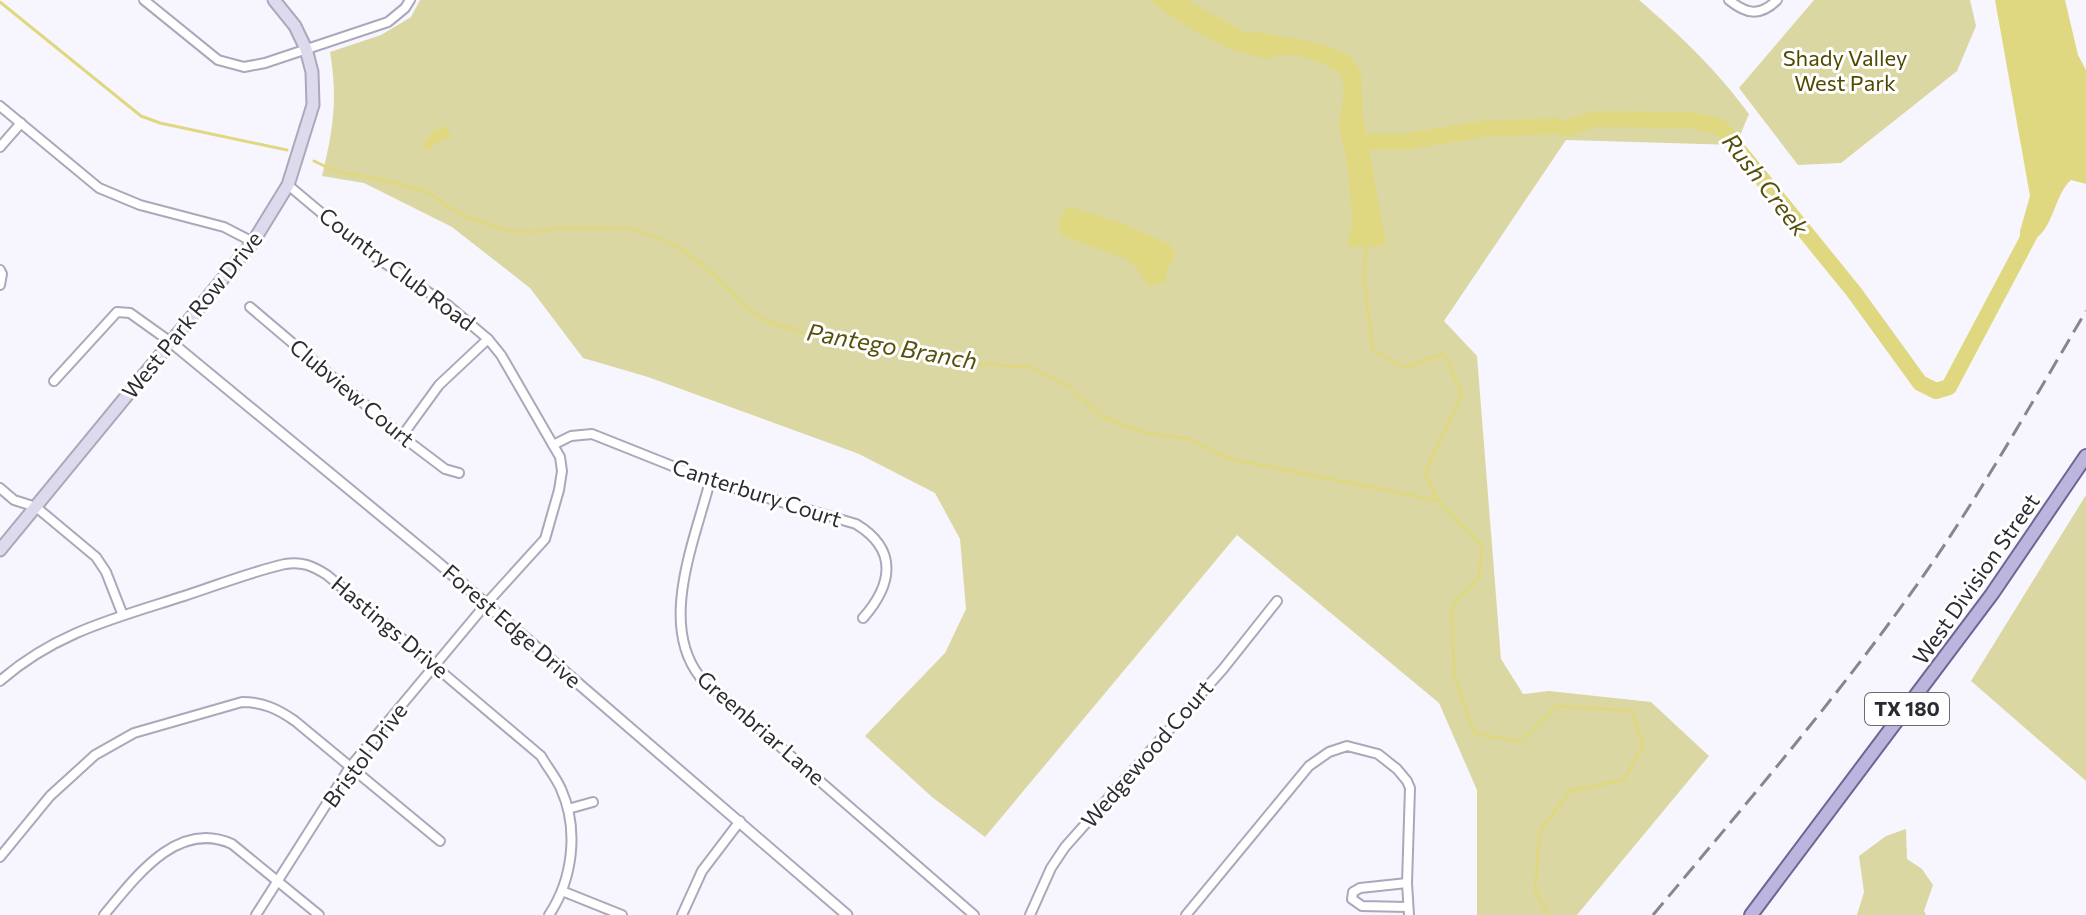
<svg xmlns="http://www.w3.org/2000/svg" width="2086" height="915" font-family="Commissioner,sans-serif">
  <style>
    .green { fill: #dbd7a2 }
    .water { fill: #e0d880 }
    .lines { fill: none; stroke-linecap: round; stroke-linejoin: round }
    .stream { stroke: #e0d880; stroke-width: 3 }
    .river { stroke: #e0d880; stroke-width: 16 }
    .minor-casing { stroke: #aaa8ba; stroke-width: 12 }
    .tertiary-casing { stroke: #aaa8ba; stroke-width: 13 }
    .secondary-casing { stroke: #aaa8ba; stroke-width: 15 }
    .primary-casing { stroke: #6d6593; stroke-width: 16 }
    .minor { stroke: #fff; stroke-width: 8 }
    .tertiary { stroke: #fff; stroke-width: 9 }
    .secondary { stroke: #dedaee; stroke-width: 11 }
    .primary { stroke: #bcb5dd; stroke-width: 12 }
    .rail { stroke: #87868e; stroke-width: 3; stroke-dasharray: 16 8; stroke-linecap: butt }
    .labels { text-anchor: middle; stroke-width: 6; stroke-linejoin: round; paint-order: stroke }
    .shield { fill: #fff; stroke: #6b6b70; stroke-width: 2 }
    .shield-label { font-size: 20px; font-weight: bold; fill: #2c2b32 }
    .park-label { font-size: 22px; fill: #504a01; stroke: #fff }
    .street-label { font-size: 22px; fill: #2c2b32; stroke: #fff }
    .water-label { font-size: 24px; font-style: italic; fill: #56500b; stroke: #fff }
  </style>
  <rect width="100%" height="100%" fill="#f7f6fe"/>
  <g class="green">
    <path d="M420 0H1639C1682 37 1715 68 1749 114L1736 145 1566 140 1444 321 1477 356 1501 659 1523 694 1549 691 1651 702 1709 756 1577 915H1477V790L1439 703 1237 535 985 837 932 797 865 736 945 653 966 609 960 539 935 493 859 454 648 377 583 358 530 288 452 227 364 183 322 176C333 131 338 98 330 52L381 35 411 17Z"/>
    <polygon points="1814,0 1970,0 1976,26 1957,71 1841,163 1798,165 1739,88"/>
    <polygon points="2086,495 2086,781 1971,681"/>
    <polygon points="1906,829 1907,859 1922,869 1933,885 1924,911 1926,915 1857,915 1864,892 1859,856 1886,836"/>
  </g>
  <g class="water">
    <path d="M1150 0H1187L1246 33 1258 32 1318 43 1349 55 1361 71 1363 117 1386 244 1377 247 1347 246 1352 223 1348 168 1339 126 1344 91 1341 74C1326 64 1308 56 1289 55 1281 54 1273 59 1265 58 1233 56 1174 21 1150 0Z"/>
    <path d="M1995 0H2065L2078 55 2086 70V184L2071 180C2052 197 2054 237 2025 243L2020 240V231L2030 196Z"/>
    <polygon points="447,126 451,137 434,144 429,151 422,146 433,131"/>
    <path d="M1070 207 1124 224 1171 245 1175 256 1168 267 1165 282 1149 286 1135 266 1127 259 1062 236C1055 226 1059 212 1070 207Z"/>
  </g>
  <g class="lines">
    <g class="stream">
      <polyline points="0,2 141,116 160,123 287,150"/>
      <polyline points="314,161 335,171 379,179 428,192 445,205 472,219 510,231 531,232 570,227 631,229 646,233 682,249 713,274 747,308 766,321 837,343 880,341 933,355 952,354 977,364 1030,367 1068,386 1101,416 1142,432 1189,439 1226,458 1439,501"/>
      <polyline points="1366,245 1364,280 1373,350 1405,368 1444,354 1462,394 1425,473 1439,501 1482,546 1479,578 1452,606 1454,675 1475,734 1521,741 1556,706 1632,711 1643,745 1624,780 1570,791 1540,831 1535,890 1548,915"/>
    </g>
    <polyline class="river" points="1354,131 1356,142 1404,142 1483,129 1558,126 1566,129 1594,119 1692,120 1720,127 1854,292 1920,383 1936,391 1949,387 2036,223"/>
    <defs>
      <g id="minor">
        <polyline points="144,0 218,60 244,67 265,63 388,22 405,8 410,0"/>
        <path d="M1729 0C1746 14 1760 17 1777 0"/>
        <polyline points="0,106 99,188 140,205 224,227 253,242"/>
        <polyline points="0,147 21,123"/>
        <polyline points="0,270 2,274 0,285"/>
        <polyline points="250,307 408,441 445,469 459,473"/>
        <polyline points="54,381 117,312 130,313 172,343"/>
        <polyline points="402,436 439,385 488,339"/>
        <path d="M553 445 571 436 592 434 710 481 856 524C899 550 892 585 863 618"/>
        <path d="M710 481C695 540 658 624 700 677L974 915"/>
        <polyline points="0,488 14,500 36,507 96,557 106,572 122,613"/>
        <path d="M0 681C56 632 116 618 184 596 218 585 250 572 285 564 302 561 313 566 327 575L541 756C547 767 556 777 561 789 579 829 573 879 549 915"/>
        <polyline points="568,809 593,802"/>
        <path d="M0 857 50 796 95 755 134 733 242 702C263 702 278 709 295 721L440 841"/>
        <polyline points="1407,883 1360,888 1353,892 1352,899 1362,906 1408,907"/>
        <polyline points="562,891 622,915"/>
        <path d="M104 915C135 878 177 819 232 844L319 915"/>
        <polyline points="256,915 350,767 486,604 545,539 559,490 562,471 560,457 501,355 488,339 449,306 368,252 288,185"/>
        <polyline points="682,915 702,871 740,821"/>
        <polyline points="1030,915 1051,868 1065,847 1223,669 1277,601"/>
        <polyline points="1186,915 1309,766 1329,752 1347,746 1378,754 1397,769 1407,781 1410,788 1407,883 1409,915"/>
      </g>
      <polyline id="tertiary" points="172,343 435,560 847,915"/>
      <polyline id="secondary" points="0,550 253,242 288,185 313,105 312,72 306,49 295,26 274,0"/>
      <polyline id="primary" points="1751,915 1992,594 2086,456"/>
    </defs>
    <use href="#minor" class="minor-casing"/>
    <use href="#tertiary" class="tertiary-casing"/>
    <use href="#secondary" class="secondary-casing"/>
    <use href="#primary" class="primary-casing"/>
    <use href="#minor" class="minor"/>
    <use href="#tertiary" class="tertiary"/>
    <use href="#secondary" class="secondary"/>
    <use href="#primary" class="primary"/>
    <path class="rail" d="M1653 915C1750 799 1849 684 1935 559 1989 479 2037 394 2086 311"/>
  </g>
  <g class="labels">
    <rect class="shield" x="1865" y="693" width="84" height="32" rx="6"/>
    <g class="shield-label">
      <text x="1907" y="716">TX 180</text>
    </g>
    <g class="park-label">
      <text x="1845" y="66">Shady Valley<tspan x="1845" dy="25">West Park</tspan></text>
    </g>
    <g class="street-label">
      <text transform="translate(397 269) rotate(37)" y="8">Country Club Road</text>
      <text transform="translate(192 315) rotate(-51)" y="8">West Park Row Drive</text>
      <text transform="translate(352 393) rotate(40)" y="8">Clubview Court</text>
      <text transform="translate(757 493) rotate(18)" y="8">Canterbury Court</text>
      <text transform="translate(1976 579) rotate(-55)" y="8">West Division Street</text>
      <text transform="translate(512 626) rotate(41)" y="8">Forest Edge Drive</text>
      <text transform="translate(390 627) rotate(40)" y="8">Hastings Drive</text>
      <text transform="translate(761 728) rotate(41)" y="8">Greenbriar Lane</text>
      <text transform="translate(1147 754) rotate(-49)" y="8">Wedgewood Court</text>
      <text transform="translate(365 755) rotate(-53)" y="8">Bristol Drive</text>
    </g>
    <g class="water-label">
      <text transform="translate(1765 185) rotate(52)" y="8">Rush Creek</text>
      <text transform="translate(892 347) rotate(10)" y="8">Pantego Branch</text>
    </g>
  </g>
</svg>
